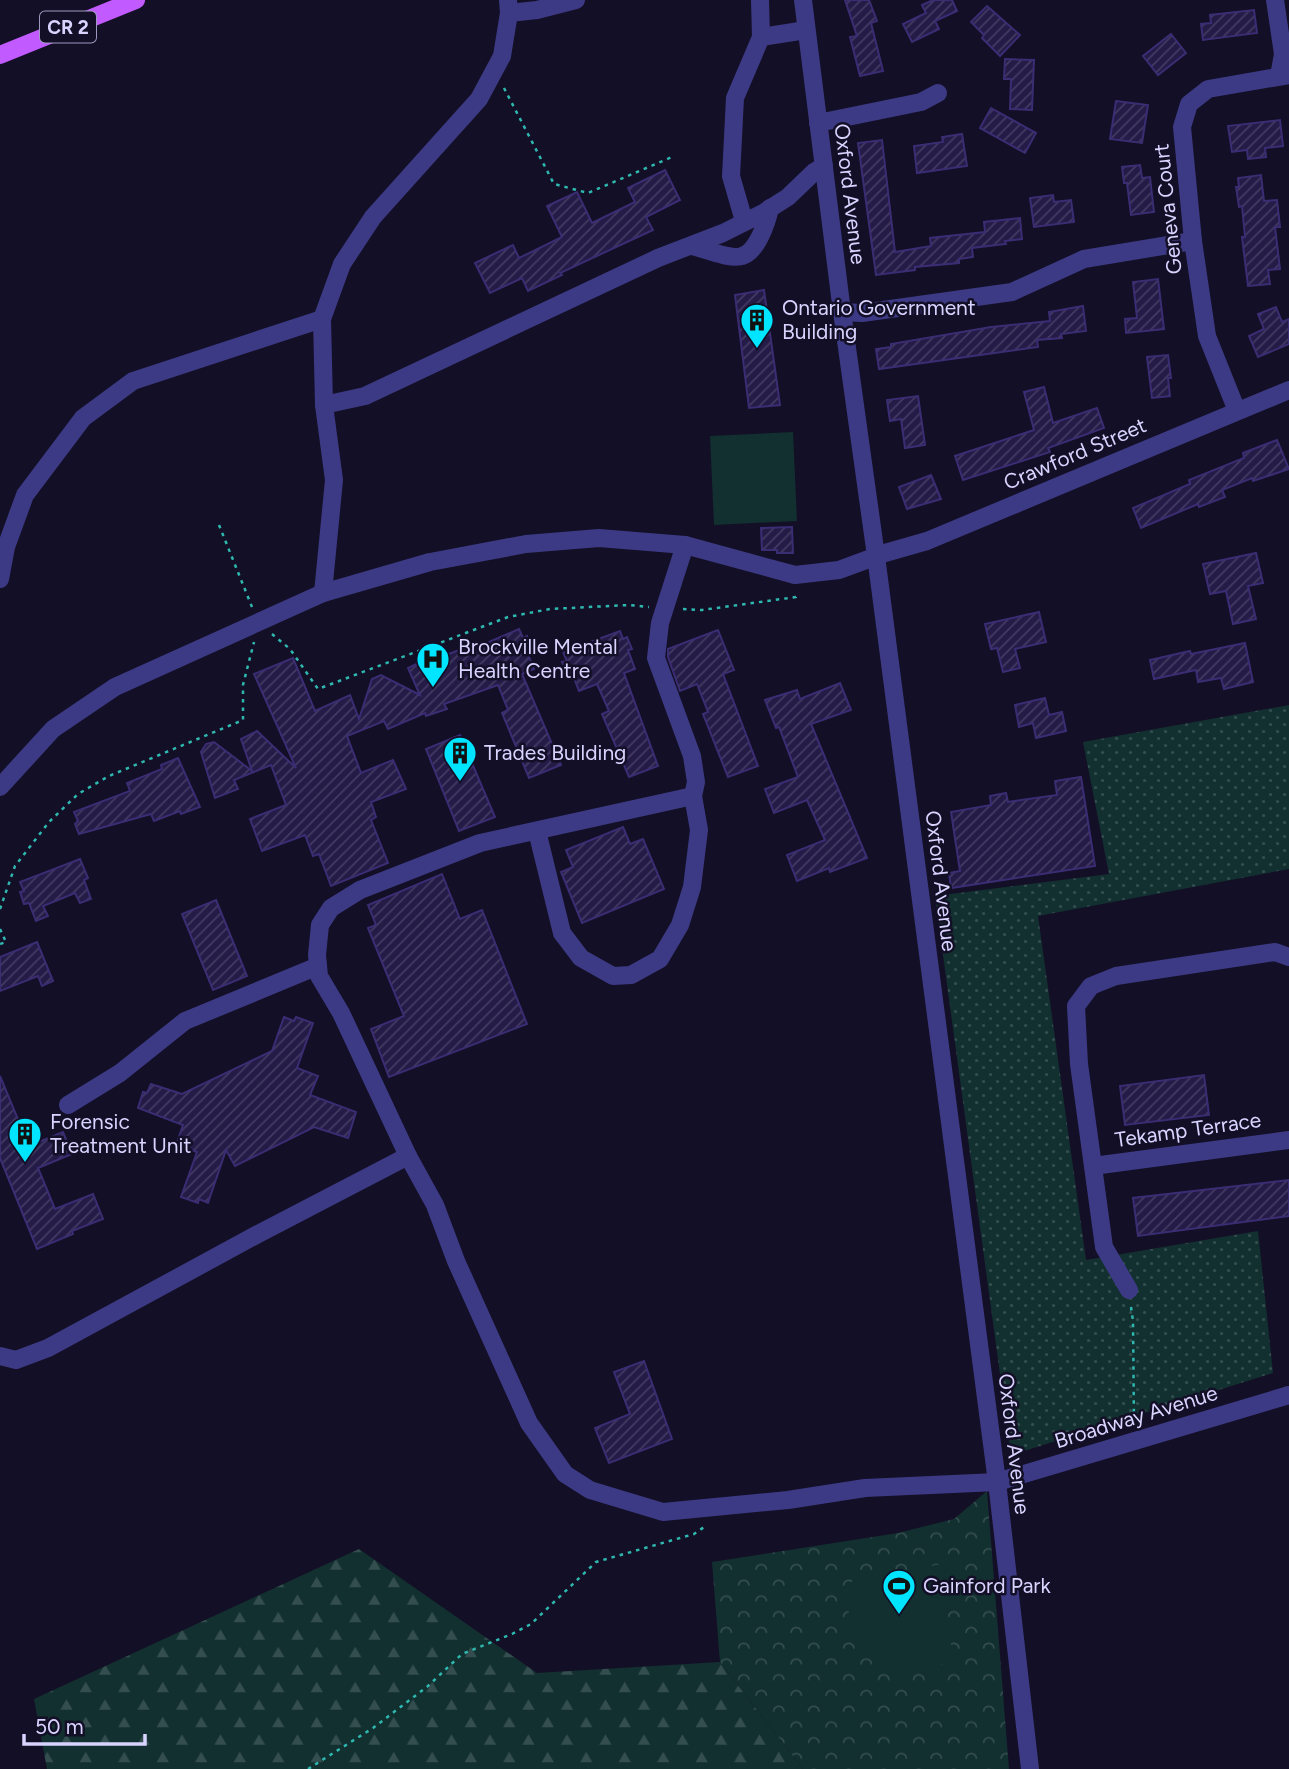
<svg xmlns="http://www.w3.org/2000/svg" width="1289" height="1769" font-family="Figtree,sans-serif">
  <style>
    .grass { fill: url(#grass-dots) }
    .forest { fill: url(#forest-firs) }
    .park { fill: url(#park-crowns) }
    .pitch { fill: #12302f }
    .building { fill: url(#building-hatch); stroke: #3b2d73; stroke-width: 2 }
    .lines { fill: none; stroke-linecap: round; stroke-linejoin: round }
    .path { stroke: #2fb8b0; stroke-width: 2.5; stroke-dasharray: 3.5 5; stroke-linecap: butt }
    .minor { stroke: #3d3a85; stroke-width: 18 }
    .major { stroke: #c25bff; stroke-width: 18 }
    .labels { text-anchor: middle; stroke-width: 5; stroke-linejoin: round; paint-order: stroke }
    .shield { fill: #130f26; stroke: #9e99be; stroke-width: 2 }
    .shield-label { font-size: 19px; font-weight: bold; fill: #d9d4ff }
    .street-label { font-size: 21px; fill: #d9d4ff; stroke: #130f26 }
    .poi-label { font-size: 21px; fill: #d9d4ff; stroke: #130f26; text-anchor: start }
  </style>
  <defs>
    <pattern id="grass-dots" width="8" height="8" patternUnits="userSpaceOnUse" patternTransform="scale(1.75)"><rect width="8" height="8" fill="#12302f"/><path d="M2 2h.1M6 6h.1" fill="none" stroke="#344d4e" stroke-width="1.8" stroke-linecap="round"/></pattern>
    <pattern id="forest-firs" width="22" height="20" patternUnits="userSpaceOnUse" patternTransform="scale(1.75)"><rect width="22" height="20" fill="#12302f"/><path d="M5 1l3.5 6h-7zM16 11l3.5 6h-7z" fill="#344d4e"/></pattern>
    <pattern id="park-crowns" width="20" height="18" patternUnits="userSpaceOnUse" patternTransform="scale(1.75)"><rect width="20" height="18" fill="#12302f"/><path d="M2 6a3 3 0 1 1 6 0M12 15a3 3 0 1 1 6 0" fill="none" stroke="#344d4e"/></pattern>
    <pattern id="building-hatch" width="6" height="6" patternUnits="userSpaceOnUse" patternTransform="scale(1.75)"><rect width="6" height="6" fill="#241b47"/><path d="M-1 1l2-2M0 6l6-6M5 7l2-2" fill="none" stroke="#433b63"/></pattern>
  </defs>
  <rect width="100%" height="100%" fill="#130f26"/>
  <polygon class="grass" points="1289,705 1289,869 1038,916 1086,1260 1258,1231 1273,1373 1011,1455 935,896 1109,874 1083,742"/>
  <polygon class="forest" points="359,1549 537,1673 720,1662 803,1769 47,1769 34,1699"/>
  <polygon class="park" points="987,1491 1009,1769 803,1769 720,1662 712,1562 898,1533 954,1519"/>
  <g class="pitch">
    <polygon points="793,432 797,521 714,525 710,436"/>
    <path d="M942 1564 953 1660C943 1663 932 1669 921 1670 895 1674 870 1651 852 1636L848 1606 852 1581Z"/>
  </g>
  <g class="building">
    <polygon points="845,0 869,0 877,21 871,23 883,71 860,76 850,37 857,36"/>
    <polygon points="933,0 952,0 957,11 935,21 939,29 912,42 903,24 926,13 922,5"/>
    <polygon points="987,6 1020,35 1000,56 982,38 984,35 971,22"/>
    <polygon points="1254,10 1257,33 1203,40 1201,24 1211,23 1210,15"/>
    <polygon points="1171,34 1186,53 1158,75 1143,56"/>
    <polygon points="1005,59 1034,60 1032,110 1010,109 1011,79 1004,79"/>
    <polygon points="1116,101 1148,105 1142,143 1110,139"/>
    <polygon points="991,108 1036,133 1025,153 980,128"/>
    <polygon points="1280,120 1283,146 1265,148 1266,157 1248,159 1247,150 1232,152 1228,126"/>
    <polygon points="962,134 967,166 917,173 914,146 943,142 942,137"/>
    <polygon points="882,140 895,252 931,246 930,238 985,232 984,222 1020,218 1022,239 1005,241 1006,244 972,248 973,257 959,259 959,263 915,267 915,270 876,275 858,143"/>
    <polygon points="1140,165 1142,178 1150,177 1154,212 1131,215 1127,183 1124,183 1122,167"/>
    <polygon points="665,170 680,200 646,217 653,230 560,273 562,275 528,291 522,278 490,293 475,263 513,245 519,258 562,237 547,206 577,192 592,223 635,202 628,188"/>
    <polygon points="1261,175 1264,201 1277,200 1280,227 1275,227 1280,269 1268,270 1270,284 1248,286 1242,237 1245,237 1242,206 1239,207 1236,187 1239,187 1238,178"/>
    <polygon points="1053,195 1054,202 1071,200 1074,222 1034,227 1030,198"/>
    <polygon points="1158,279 1164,329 1126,333 1125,319 1137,318 1133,282"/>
    <polygon points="764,290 780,405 749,408 735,295"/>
    <polygon points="1083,306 1086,331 1061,334 1062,338 1037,340 1038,347 879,369 876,349 891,347 891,344 991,327 1050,321 1049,312"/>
    <polygon points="1276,307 1282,322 1289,319 1289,344 1258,357 1249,336 1264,329 1258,314"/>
    <polygon points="1168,355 1171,378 1168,378 1170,396 1152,398 1147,357"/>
    <polygon points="1044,387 1053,423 1097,408 1104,428 1048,448 1050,452 963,480 955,456 1034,430 1024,392"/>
    <polygon points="918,396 925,445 905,448 901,419 890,421 887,400"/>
    <polygon points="1277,440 1289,469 1253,481 1252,478 1222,490 1225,497 1199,507 1198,504 1141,528 1133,508 1190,484 1189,480 1244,458 1243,453"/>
    <polygon points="931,475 941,499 907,509 899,487"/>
    <polygon points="792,527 793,553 777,553 777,550 762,550 761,528"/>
    <polygon points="1256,553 1263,583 1248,586 1256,619 1233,624 1226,591 1210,594 1203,564"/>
    <polygon points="1039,612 1046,642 1015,649 1020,668 1003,672 997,648 991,649 985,624"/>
    <polygon points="519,629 523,638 527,636 532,649 527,652 534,669 522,674 561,765 529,778 502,713 508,710 498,685 444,704 447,709 426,716 425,713 388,729 384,721 347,736 361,773 393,760 406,789 371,802 376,817 371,820 388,863 331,886 319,854 313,856 305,835 262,851 250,819 286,805 271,765 234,780 238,789 215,798 201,752 206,744 214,742 252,771 241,739 257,731 296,768 254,674 293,658 315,711 350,695 359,719 372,679 381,675 420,695 408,668 425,660 426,663 464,648 466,652"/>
    <polygon points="718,630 734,670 723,674 758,766 728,777 703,714 708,712 697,684 680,691 668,657 668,649"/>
    <polygon points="620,631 623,639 627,637 632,649 628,650 635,669 624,673 658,766 629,777 602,714 609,711 597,684 579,691 572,673 567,674 562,662 567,661 563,652"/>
    <polygon points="1245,643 1253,682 1224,689 1221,678 1198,682 1196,670 1154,679 1150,660 1190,651 1191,654"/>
    <polygon points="840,683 851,710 811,724 867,858 830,872 829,868 797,881 787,855 825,840 807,800 774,813 765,789 798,777 779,727 776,728 765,700 797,690 800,699"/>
    <polygon points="1045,698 1049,715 1062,712 1066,731 1036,738 1033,723 1019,727 1015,705"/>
    <polygon points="460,735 495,817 459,831 426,749"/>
    <polygon points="178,758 200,807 181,814 180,811 154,821 151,814 79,834 75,824 78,821 74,812 130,791 127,783 162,769 161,765"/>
    <polygon points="1081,777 1095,866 951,888 949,873 960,871 951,812 991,805 990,796 1006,793 1008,802 1057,795 1055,781"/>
    <polygon points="623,827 630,844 643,839 664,889 582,923 561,872 573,867 566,850"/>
    <polygon points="80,859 88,878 84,880 91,899 80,903 75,893 43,906 48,916 36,921 29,903 24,904 20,892 24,891 20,882"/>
    <polygon points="442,874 460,919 482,910 527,1024 389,1077 371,1029 404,1016 368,928 376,925 368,905"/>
    <polygon points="216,900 247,976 213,990 182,914"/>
    <polygon points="37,942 53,981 42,986 38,976 0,991 0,957"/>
    <polygon points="284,1017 294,1021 296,1017 313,1023 297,1068 318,1076 310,1095 356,1112 348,1138 314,1127 235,1166 226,1150 208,1203 199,1199 198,1203 181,1197 197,1152 176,1145 183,1125 138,1108 143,1092 147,1093 151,1084 182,1094 272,1051"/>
    <polygon points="1204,1075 1209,1115 1125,1125 1120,1086"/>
    <polygon points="0,1076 29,1146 63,1132 72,1154 38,1168 55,1209 93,1194 103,1219 72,1231 73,1234 37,1249 0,1158"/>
    <polygon points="1289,1180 1289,1216 1138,1236 1133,1198"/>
    <polygon points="644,1361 672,1439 609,1463 595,1428 630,1414 614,1372"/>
  </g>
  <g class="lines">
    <g class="path">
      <polyline points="504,88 554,184 588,193 672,157"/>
      <polyline points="219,525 252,607"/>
      <polyline points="683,609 702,610 796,597 796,592"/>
      <polyline points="272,634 290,649 318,689 508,617 550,609 629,605 649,607"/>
      <polyline points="0,909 15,866 49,822 78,794 109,776 243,720 243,685 254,642"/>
      <polyline points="0,929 6,942 0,944"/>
      <polyline points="1131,1307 1133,1321 1134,1423"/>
      <polyline points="308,1769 373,1728 428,1686 462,1654 512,1634 531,1624 596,1562 694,1534 707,1525"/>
    </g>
    <g class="minor">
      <polyline points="803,0 842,312 876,556 997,1482 1030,1769"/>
      <polyline points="1275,0 1283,54 1279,76"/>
      <polyline points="509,13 537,10 576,0"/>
      <polyline points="761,37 806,30"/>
      <polyline points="818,123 921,102 938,93"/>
      <polyline points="744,221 731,176 735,98 761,37 760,0"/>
      <path d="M692 246C704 249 732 260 742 256 757 252 767 222 770 208"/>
      <polyline points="842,312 862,313 1012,292 1084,259 1193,241"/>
      <polyline points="324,405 365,396 658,258 723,233 763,213 788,197 814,172 824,166"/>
      <polyline points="1237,411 1207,336 1193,241 1182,127 1189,104 1208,89 1289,75"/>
      <polyline points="685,545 660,623 656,658 692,756 696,782 693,796 480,843 360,890 331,908 320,925 317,955 319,976 341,1013 408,1156 435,1205 456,1261 529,1423 565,1474 590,1490 663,1512 788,1500 865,1488 997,1482 1289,1395"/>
      <polyline points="0,579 6,547 25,495 83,418 133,381 322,319"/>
      <polyline points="323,593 334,480 324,405 322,319 342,264 373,217 479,99 502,56 509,13 508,0"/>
      <polyline points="0,787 53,729 115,687 323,593 430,562 526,544 599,538 685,545 795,575 839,570 885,553 927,541 1289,390"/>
      <polyline points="537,831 562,933 581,958 613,976 631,975 660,959 680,925 692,887 699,830 693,796"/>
      <polyline points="68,1105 120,1073 185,1021 318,966"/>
      <polyline points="1093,1166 1289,1140"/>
      <polyline points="1129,1290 1104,1247 1079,1064 1076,1006 1091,986 1116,976 1275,952 1289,957"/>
      <polyline points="0,1356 16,1360 48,1348 258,1234 408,1156"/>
    </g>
    <polyline class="major" points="0,55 136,0"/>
  </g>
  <defs>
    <symbol id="building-pin" viewBox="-11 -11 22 30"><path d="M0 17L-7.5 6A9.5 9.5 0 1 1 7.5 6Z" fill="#00e5ff" stroke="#130f26"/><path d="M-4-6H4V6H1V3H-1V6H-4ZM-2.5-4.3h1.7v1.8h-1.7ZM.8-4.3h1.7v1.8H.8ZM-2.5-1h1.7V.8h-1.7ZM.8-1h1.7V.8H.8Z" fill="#111"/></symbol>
    <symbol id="hospital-pin" viewBox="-11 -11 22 30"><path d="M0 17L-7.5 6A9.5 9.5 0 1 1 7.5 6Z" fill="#00e5ff" stroke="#130f26"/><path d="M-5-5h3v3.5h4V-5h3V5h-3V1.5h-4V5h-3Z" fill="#111"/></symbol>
    <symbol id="stadium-pin" viewBox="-11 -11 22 30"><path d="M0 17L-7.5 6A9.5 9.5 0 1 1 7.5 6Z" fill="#00e5ff" stroke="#130f26"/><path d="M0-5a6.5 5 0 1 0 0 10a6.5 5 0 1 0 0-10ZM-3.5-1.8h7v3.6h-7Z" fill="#111"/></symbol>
  </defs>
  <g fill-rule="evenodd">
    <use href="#building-pin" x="738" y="301" width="38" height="52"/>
    <use href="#hospital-pin" x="414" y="640" width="38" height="52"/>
    <use href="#building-pin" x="441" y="734" width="38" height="52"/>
    <use href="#building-pin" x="6" y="1115" width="38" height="52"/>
    <use href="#stadium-pin" x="880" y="1567" width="38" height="52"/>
  </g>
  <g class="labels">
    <rect class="shield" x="40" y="11.5" width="56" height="31" rx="5"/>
    <g class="shield-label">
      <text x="68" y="34">CR 2</text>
    </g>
    <g class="street-label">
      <text transform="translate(850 194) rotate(83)" y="7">Oxford Avenue</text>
      <text transform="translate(1168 209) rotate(-96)" y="7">Geneva Court</text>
      <text transform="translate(1075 454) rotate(-23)" y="7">Crawford Street</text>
      <text transform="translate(941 881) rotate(83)" y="7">Oxford Avenue</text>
      <text transform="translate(1188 1130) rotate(-8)" y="7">Tekamp Terrace</text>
      <text transform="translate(1136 1417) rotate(-17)" y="7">Broadway Avenue</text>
      <text transform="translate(1014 1444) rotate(83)" y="7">Oxford Avenue</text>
    </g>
    <g class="poi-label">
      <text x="782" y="315">Ontario Government<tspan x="782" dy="24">Building</tspan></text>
      <text x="458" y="654">Brockville Mental<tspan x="458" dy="24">Health Centre</tspan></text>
      <text x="484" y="760">Trades Building</text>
      <text x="50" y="1129">Forensic<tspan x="50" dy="24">Treatment Unit</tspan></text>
      <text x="923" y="1593">Gainford Park</text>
    </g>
  </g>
  <path d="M24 1734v10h121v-10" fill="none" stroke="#d9d4ff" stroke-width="3.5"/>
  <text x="35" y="1734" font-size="21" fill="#d9d4ff" stroke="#130f26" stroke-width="5" paint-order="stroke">50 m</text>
</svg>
